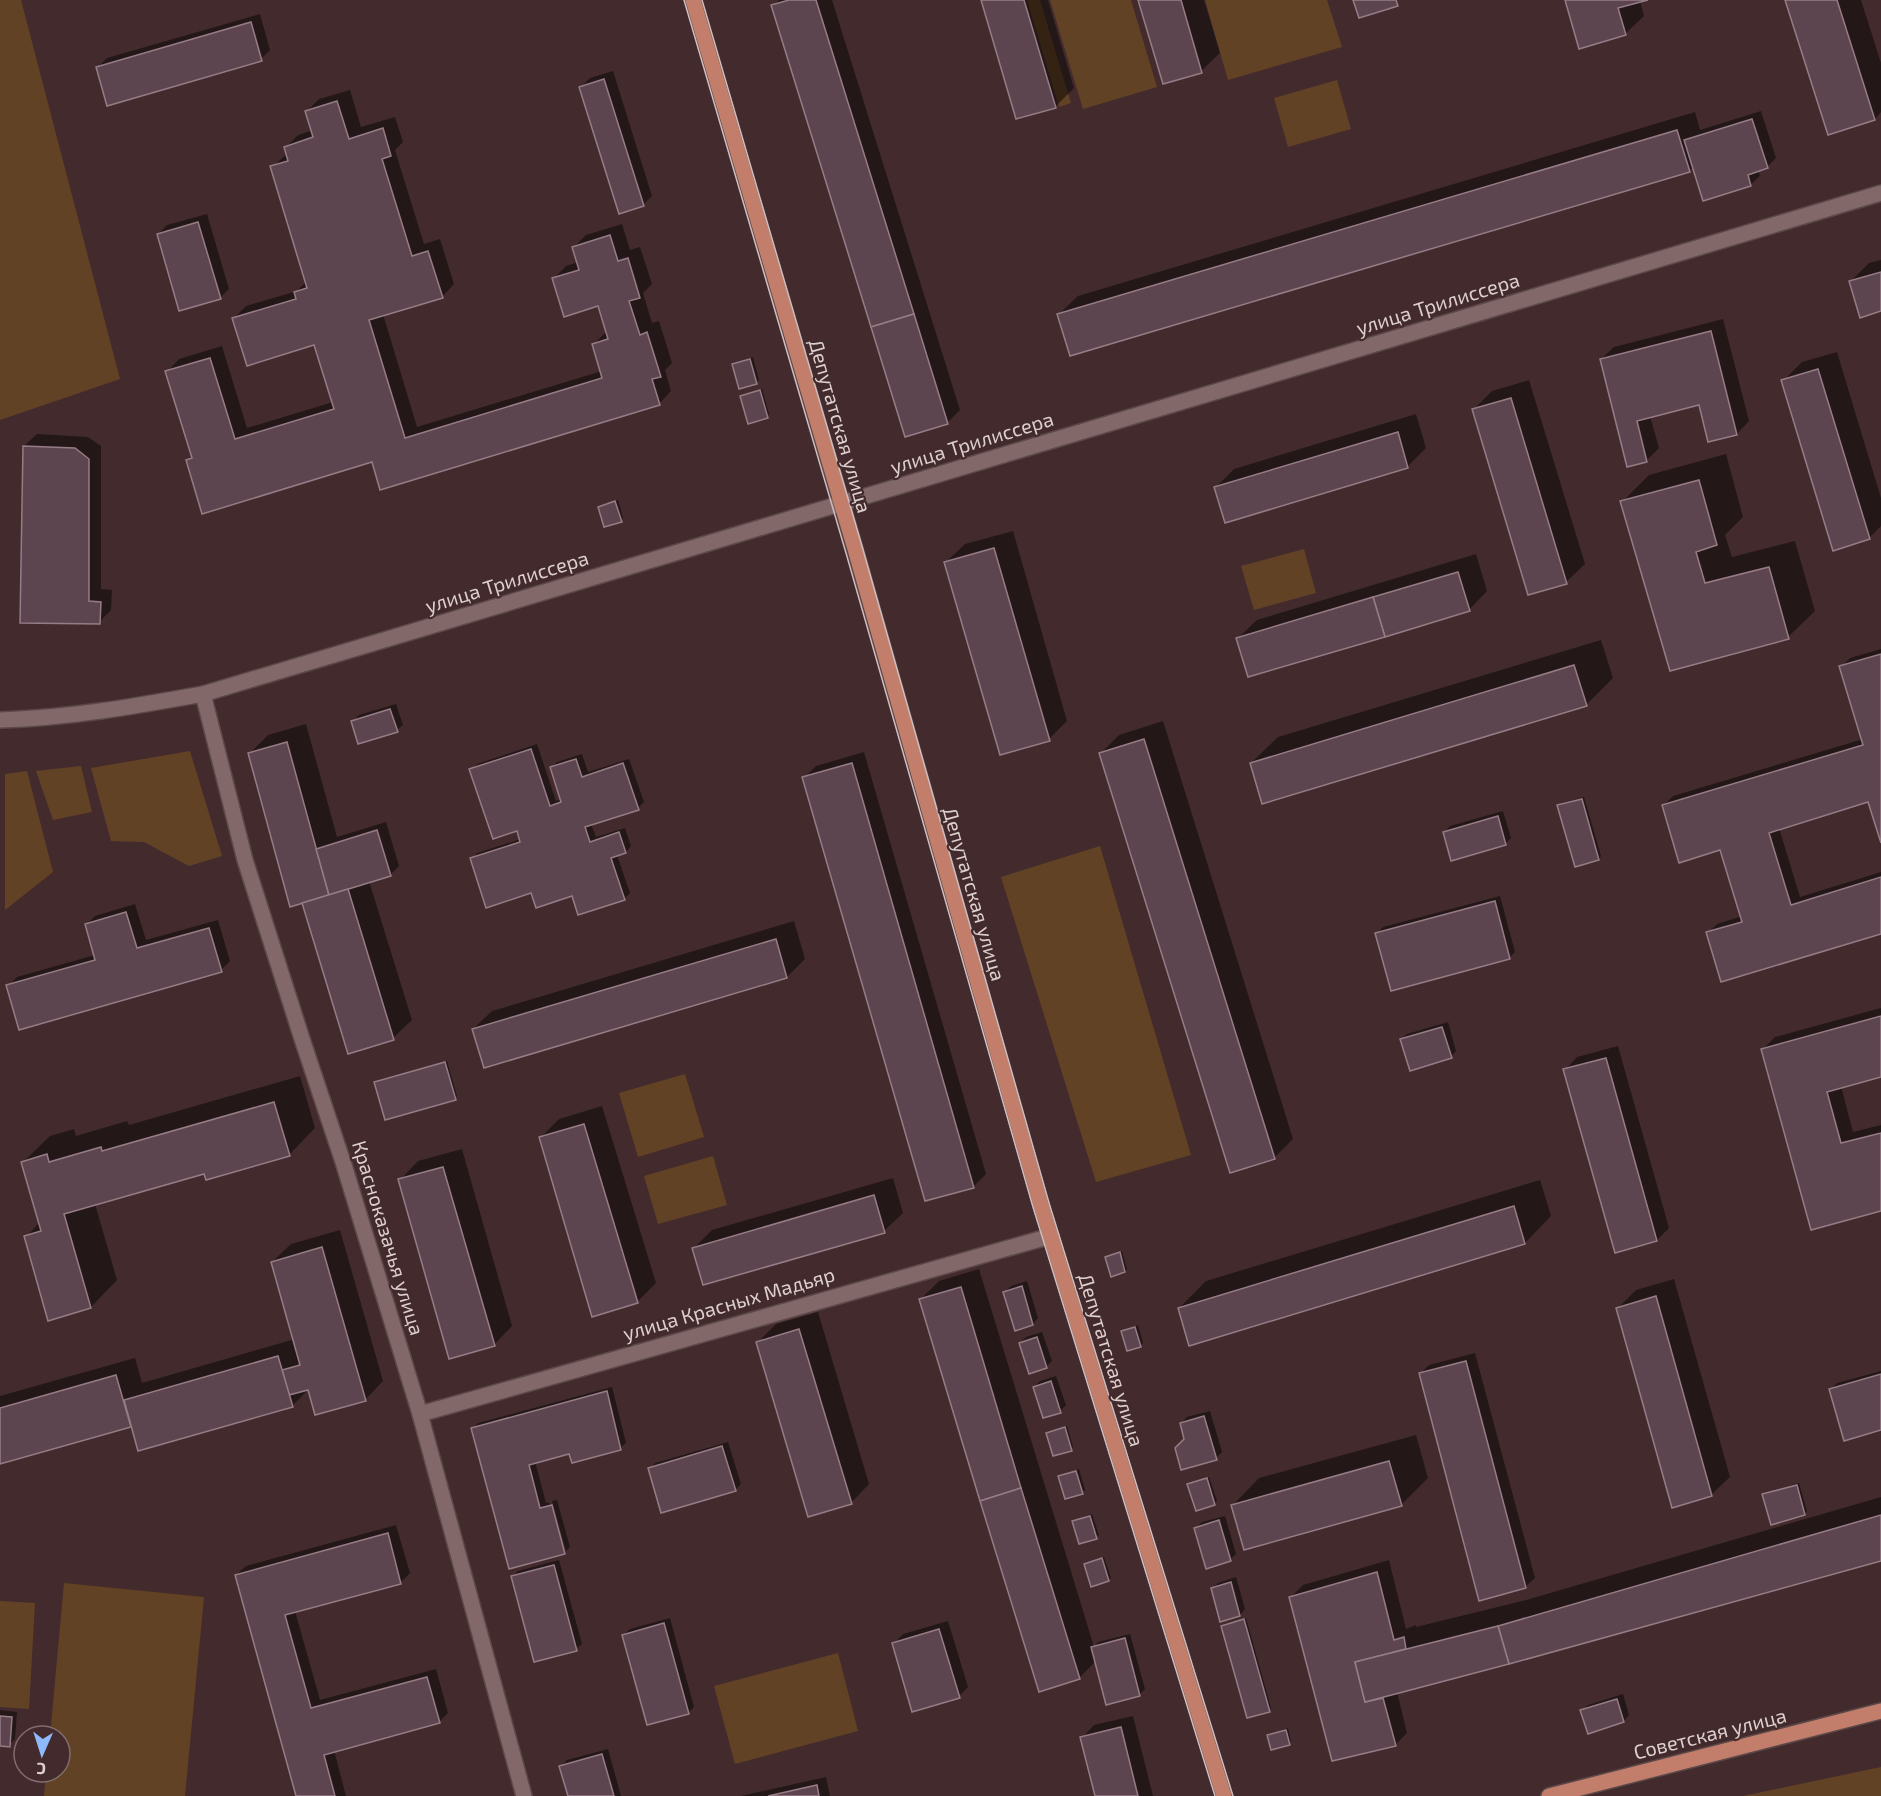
<svg xmlns="http://www.w3.org/2000/svg" width="1881" height="1796" font-family="'Exo 2',sans-serif">
  <style>
    .green { fill: #624225 }
    .shadow { fill: #0007 }
    .building { fill: #5d454f; stroke: #967c86; stroke-width: 1.5 }
    .lines { fill: none; stroke-linecap: round; stroke-linejoin: round }
    .minor-casing { stroke: #5c4849; stroke-width: 18 }
    .major-casing { stroke: #5c4849; stroke-width: 18 }
    .minor { stroke: #836869; stroke-width: 15 }
    .major { stroke: #c37e6b; stroke-width: 15 }
    .tram { stroke: #cebebf; stroke-width: 1.5 }
    .labels { text-anchor: middle; stroke-width: 4.5; stroke-linejoin: round; paint-order: stroke }
    .street-label { font-size: 20px; fill: #decfcf; stroke: #432b2d }
  </style>
  <rect width="100%" height="100%" fill="#432b2d"/>
  <g class="green">
    <polygon points="0,0 21,0 120,379 0,420"/>
    <polygon points="1027,0 1040,0 1071,103 1059,107"/>
    <polygon points="1050,0 1131,0 1157,87 1083,109"/>
    <polygon points="1205,0 1327,0 1342,47 1228,80"/>
    <polygon points="1337,80 1351,129 1288,147 1274,98"/>
    <polygon points="1304,549 1316,593 1254,610 1241,566"/>
    <polygon points="190,751 222,856 189,866 144,842 111,841 91,768"/>
    <polygon points="81,766 92,812 53,820 36,771"/>
    <polygon points="27,771 53,872 5,910 5,774"/>
    <polygon points="1100,846 1191,1155 1096,1182 1001,877"/>
    <polygon points="685,1074 704,1137 638,1157 619,1093"/>
    <polygon points="713,1156 727,1205 658,1224 644,1176"/>
    <polygon points="64,1583 204,1597 185,1796 44,1796 46,1772 60,1772 60,1736 50,1736"/>
    <polygon points="0,1601 35,1603 29,1709 0,1707"/>
    <polygon points="838,1653 858,1731 735,1764 714,1686"/>
    <polygon points="1881,1767 1881,1796 1743,1796"/>
  </g>
  <g class="shadow">
    <polygon points="779,0 832,0 960,410 947,423 773,6"/>
    <polygon points="982,0 1048,0 1074,88 1056,106 1017,117"/>
    <polygon points="1140,0 1204,0 1220,53 1201,71"/>
    <polygon points="1566,0 1642,0 1640,1 1644,16 1625,34"/>
    <polygon points="1787,0 1861,0 1881,63 1881,112 1875,119"/>
    <polygon points="260,14 270,50 261,59 98,67 107,58"/>
    <polygon points="613,71 652,196 643,205 581,87 590,78"/>
    <polygon points="350,90 361,127 395,117 403,142 395,150 424,244 440,239 454,284 442,297 383,314 417,427 602,371 594,344 606,332 599,305 554,278 566,266 578,262 574,247 586,235 622,224 630,250 640,247 652,284 643,293 652,323 659,321 672,363 665,370 671,391 659,404 373,461 187,460 193,455 167,372 179,359 222,346 247,428 333,402 315,343 234,318 246,306 297,291 307,281 272,167 288,153 286,147 298,135 313,130 307,111 319,99"/>
    <polygon points="1761,111 1776,158 1767,167 1758,170 1760,176 1750,185 1694,166 1689,171 1059,314 1078,296 1695,112 1700,130"/>
    <polygon points="207,214 229,289 220,298 158,234 167,225"/>
    <polygon points="1881,260 1881,310 1850,282 1869,263"/>
    <polygon points="1723,319 1749,421 1737,434 1700,403 1650,416 1659,448 1646,461 1601,359 1614,347"/>
    <polygon points="1837,352 1881,498 1881,526 1869,538 1783,381 1802,362"/>
    <polygon points="753,357 759,380 756,383 734,364"/>
    <polygon points="1529,380 1585,564 1566,582 1473,410 1492,391"/>
    <polygon points="762,389 769,414 767,417 742,396"/>
    <polygon points="1416,414 1426,448 1408,466 1226,521 1215,488 1234,469"/>
    <polygon points="37,434 88,437 101,446 101,589 112,590 111,610 99,622 21,621 24,446"/>
    <polygon points="1726,454 1743,517 1725,535 1732,557 1795,541 1815,611 1788,637 1671,669 1622,502 1649,475"/>
    <polygon points="618,500 623,518 621,520 599,507"/>
    <polygon points="1013,531 1067,721 1049,739 946,562 965,544"/>
    <polygon points="1476,554 1487,591 1469,610 1238,638 1257,620"/>
    <polygon points="1601,640 1613,678 1586,705 1251,763 1278,737"/>
    <polygon points="1881,649 1881,838 1869,800 1779,828 1800,897 1881,872 1881,932 1708,933 1717,924 1742,916 1721,848 1664,805 1673,796 1863,739 1841,667 1850,658"/>
    <polygon points="396,704 403,725 397,730 353,721 359,715"/>
    <polygon points="1163,721 1293,1139 1274,1158 1101,753 1119,735"/>
    <polygon points="306,724 337,837 386,822 399,866 390,875 369,881 412,1020 393,1038 303,901 250,753 268,735"/>
    <polygon points="537,744 556,801 562,799 551,768 557,762 582,754 588,772 629,759 644,802 638,808 591,824 596,837 625,828 631,846 626,852 617,855 630,893 624,899 532,891 472,859 477,853 521,839 517,829 471,770 477,764"/>
    <polygon points="864,752 986,1174 974,1186 926,1200 804,778 816,766"/>
    <polygon points="1584,797 1601,856 1599,859 1559,806 1561,803"/>
    <polygon points="1503,811 1511,838 1505,844 1445,832 1450,826"/>
    <polygon points="1500,896 1515,952 1509,958 1377,933 1383,927"/>
    <polygon points="135,904 146,940 218,920 230,961 221,970 8,986 17,977 95,955 86,925 95,916"/>
    <polygon points="794,921 805,959 787,977 473,1029 492,1011"/>
    <polygon points="1881,1008 1881,1075 1841,1086 1853,1132 1881,1125 1881,1209 1763,1049 1775,1037"/>
    <polygon points="1448,1022 1456,1051 1451,1057 1401,1039 1407,1034"/>
    <polygon points="1618,1046 1669,1228 1657,1240 1565,1070 1577,1057"/>
    <polygon points="447,1061 457,1096 455,1098 376,1083 378,1080"/>
    <polygon points="300,1076 315,1128 289,1155 206,1173 95,1204 117,1280 91,1307 26,1237 40,1222 23,1162 50,1136 74,1129 76,1136 127,1121 129,1125"/>
    <polygon points="602,1106 656,1283 637,1302 540,1138 559,1119"/>
    <polygon points="462,1149 512,1326 494,1345 400,1180 418,1161"/>
    <polygon points="893,1178 903,1213 884,1231 694,1248 712,1230"/>
    <polygon points="1540,1180 1551,1216 1525,1243 1190,1344 1179,1308 1206,1281"/>
    <polygon points="340,1230 383,1381 365,1400 309,1389 292,1406 132,1425 0,1463 0,1396 135,1358 142,1383 295,1339 272,1262 291,1244"/>
    <polygon points="1122,1251 1127,1269 1125,1271 1107,1257"/>
    <polygon points="979,1269 1094,1647 1098,1642 1130,1634 1145,1689 1139,1695 1096,1661 1079,1678 920,1300 939,1281"/>
    <polygon points="1674,1279 1730,1477 1711,1495 1618,1308 1636,1290"/>
    <polygon points="1027,1281 1038,1318 1033,1324 1005,1292 1011,1286"/>
    <polygon points="818,1312 869,1484 851,1503 758,1342 776,1324"/>
    <polygon points="1138,1325 1143,1343 1140,1346 1122,1332"/>
    <polygon points="1042,1332 1052,1361 1046,1367 1020,1343 1026,1337"/>
    <polygon points="1475,1353 1535,1578 1525,1587 1420,1374 1429,1365"/>
    <polygon points="1881,1371 1881,1429 1831,1389 1837,1383"/>
    <polygon points="1056,1376 1066,1405 1060,1411 1034,1387 1040,1381"/>
    <polygon points="612,1387 626,1443 620,1448 573,1461 570,1452 535,1461 546,1503 549,1502 563,1551 566,1551 552,1501 557,1500 570,1547 564,1553 510,1567 472,1429 478,1423"/>
    <polygon points="1210,1411 1222,1452 1216,1458 1186,1439 1181,1423 1187,1417"/>
    <polygon points="1067,1426 1073,1447 1071,1449 1048,1433"/>
    <polygon points="1416,1435 1428,1478 1401,1505 1233,1505 1259,1478"/>
    <polygon points="728,1442 741,1484 735,1490 650,1469 655,1463"/>
    <polygon points="1079,1469 1085,1490 1082,1492 1059,1476"/>
    <polygon points="1209,1477 1217,1501 1214,1504 1189,1485"/>
    <polygon points="1799,1483 1807,1511 1804,1514 1764,1495 1767,1492"/>
    <polygon points="1881,1497 1881,1560 1397,1692 1407,1733 1395,1745 1291,1597 1303,1585 1389,1560 1406,1629 1416,1625 1416,1627 1526,1600"/>
    <polygon points="1092,1514 1099,1535 1096,1537 1073,1522"/>
    <polygon points="1225,1516 1236,1554 1230,1560 1196,1528 1202,1522"/>
    <polygon points="396,1525 410,1573 401,1582 295,1611 320,1700 436,1669 448,1713 439,1722 334,1750 346,1796 297,1796 236,1575 246,1566"/>
    <polygon points="1104,1557 1111,1578 1108,1580 1085,1564"/>
    <polygon points="559,1560 582,1644 576,1649 512,1577 518,1571"/>
    <polygon points="1236,1577 1245,1609 1240,1615 1212,1588 1218,1583"/>
    <polygon points="670,1618 694,1707 688,1713 624,1635 630,1629"/>
    <polygon points="1246,1618 1271,1708 1269,1711 1223,1626 1225,1624"/>
    <polygon points="948,1621 968,1687 959,1696 894,1644 903,1634"/>
    <polygon points="1623,1694 1629,1715 1624,1721 1582,1710 1588,1705"/>
    <polygon points="0,1710 17,1712 15,1739 9,1745 0,1744"/>
    <polygon points="1133,1716 1153,1796 1096,1796 1082,1738 1094,1725"/>
    <polygon points="1288,1728 1291,1741 1289,1744 1269,1735"/>
    <polygon points="608,1749 621,1796 569,1796 561,1766 567,1760"/>
    <polygon points="826,1777 830,1796 741,1796"/>
  </g>
  <g class="building">
    <polygon points="789,0 816,0 914,314 871,327 771,5"/>
    <polygon points="981,0 1024,0 1056,108 1016,119"/>
    <polygon points="1138,0 1181,0 1202,73 1163,84"/>
    <polygon points="1353,0 1396,0 1398,6 1359,18"/>
    <polygon points="1565,0 1648,0 1618,8 1626,35 1579,49"/>
    <polygon points="1785,0 1837,0 1875,120 1828,135"/>
    <polygon points="251,22 262,61 107,106 96,67"/>
    <polygon points="604,79 644,206 619,214 579,87"/>
    <polygon points="337,101 349,139 383,128 391,156 382,159 412,256 428,251 443,298 369,320 405,438 602,378 592,344 608,339 598,306 564,317 552,278 579,270 572,247 610,235 618,261 628,258 640,298 629,301 640,335 647,332 661,377 652,379 660,405 380,490 372,462 202,514 186,460 192,458 165,371 210,358 235,439 334,409 314,345 247,366 232,318 296,299 294,292 307,288 270,166 288,161 284,147 313,137 305,111"/>
    <polygon points="1752,119 1768,168 1748,175 1751,186 1703,201 1684,140"/>
    <polygon points="1677,130 1690,172 1070,356 1057,314"/>
    <polygon points="198,222 221,299 179,311 157,234"/>
    <polygon points="1881,272 1881,311 1860,318 1849,281"/>
    <polygon points="914,314 948,424 905,437 871,327"/>
    <polygon points="1711,331 1737,435 1708,442 1699,405 1637,421 1647,462 1627,467 1600,359"/>
    <polygon points="750,359 757,384 739,389 732,364"/>
    <polygon points="1818,369 1870,539 1833,551 1781,380"/>
    <polygon points="760,390 768,418 748,424 740,396"/>
    <polygon points="1511,398 1567,584 1528,595 1472,409"/>
    <polygon points="1398,432 1408,468 1225,523 1214,487"/>
    <polygon points="23,446 75,448 89,459 89,601 101,602 100,624 20,623"/>
    <polygon points="1699,480 1717,545 1696,552 1705,583 1769,567 1789,639 1670,671 1620,501"/>
    <polygon points="615,501 622,522 604,527 598,507"/>
    <polygon points="994,548 1050,741 1000,755 944,562"/>
    <polygon points="1458,572 1470,611 1385,637 1373,597"/>
    <polygon points="1373,597 1385,637 1248,677 1236,638"/>
    <polygon points="1881,654 1881,843 1868,802 1769,833 1791,905 1881,877 1881,934 1721,982 1706,932 1742,922 1720,850 1679,863 1662,805 1863,745 1839,666"/>
    <polygon points="1574,665 1587,706 1262,804 1250,763"/>
    <polygon points="390,709 398,732 358,744 351,721"/>
    <polygon points="1144,739 1275,1159 1230,1173 1099,753"/>
    <polygon points="287,742 329,895 290,907 248,753"/>
    <polygon points="531,749 550,806 561,802 550,767 576,759 582,777 623,763 639,810 585,827 590,842 619,832 626,853 611,858 625,900 578,915 572,896 536,908 531,893 486,908 470,858 520,842 517,831 493,839 469,769"/>
    <polygon points="852,763 974,1188 925,1201 802,777"/>
    <polygon points="1582,799 1599,860 1575,867 1557,805"/>
    <polygon points="1498,816 1506,845 1451,861 1443,832"/>
    <polygon points="377,830 391,876 329,895 316,849"/>
    <polygon points="348,889 394,1040 348,1054 302,903"/>
    <polygon points="1495,901 1510,959 1391,991 1375,933"/>
    <polygon points="126,912 137,948 209,928 222,972 19,1030 6,985 95,960 85,924"/>
    <polygon points="776,939 787,978 484,1068 472,1029"/>
    <polygon points="1881,1016 1881,1077 1827,1092 1841,1143 1881,1133 1881,1211 1811,1230 1761,1049"/>
    <polygon points="1442,1027 1452,1058 1410,1071 1400,1039"/>
    <polygon points="1606,1058 1657,1241 1615,1253 1563,1069"/>
    <polygon points="445,1062 456,1100 385,1120 374,1082"/>
    <polygon points="274,1102 290,1156 206,1180 204,1174 64,1214 91,1308 48,1321 24,1236 41,1231 21,1162 47,1154 49,1162 101,1147 102,1151"/>
    <polygon points="584,1124 638,1303 592,1317 539,1137"/>
    <polygon points="443,1167 495,1346 449,1359 398,1179"/>
    <polygon points="874,1195 885,1233 703,1285 692,1248"/>
    <polygon points="1514,1206 1525,1244 1189,1346 1178,1308"/>
    <polygon points="322,1247 366,1401 315,1415 308,1390 289,1395 282,1370 300,1365 271,1262"/>
    <polygon points="1120,1252 1125,1272 1111,1277 1105,1257"/>
    <polygon points="1022,1286 1033,1325 1015,1331 1003,1292"/>
    <polygon points="961,1287 1021,1488 980,1501 919,1299"/>
    <polygon points="1656,1296 1712,1496 1672,1508 1616,1308"/>
    <polygon points="1135,1327 1141,1347 1127,1351 1121,1331"/>
    <polygon points="799,1329 852,1504 808,1517 756,1342"/>
    <polygon points="1037,1337 1047,1368 1029,1374 1019,1343"/>
    <polygon points="278,1356 293,1407 138,1451 124,1400"/>
    <polygon points="1466,1361 1526,1588 1479,1601 1419,1373"/>
    <polygon points="1881,1374 1881,1430 1844,1441 1829,1389"/>
    <polygon points="116,1375 131,1427 0,1464 0,1408"/>
    <polygon points="1051,1381 1061,1413 1043,1418 1033,1387"/>
    <polygon points="607,1391 621,1450 572,1463 569,1454 529,1465 540,1508 552,1505 565,1554 509,1569 471,1428"/>
    <polygon points="1204,1416 1217,1460 1181,1470 1175,1448 1184,1439 1180,1423"/>
    <polygon points="1065,1427 1072,1451 1053,1456 1046,1433"/>
    <polygon points="722,1446 736,1491 661,1513 648,1468"/>
    <polygon points="1389,1461 1402,1506 1244,1550 1231,1505"/>
    <polygon points="1076,1471 1083,1494 1065,1499 1058,1476"/>
    <polygon points="1207,1478 1215,1505 1196,1511 1187,1484"/>
    <polygon points="1797,1485 1805,1515 1771,1525 1762,1494"/>
    <polygon points="1021,1488 1080,1679 1039,1692 980,1501"/>
    <polygon points="1881,1515 1881,1561 1509,1664 1498,1626"/>
    <polygon points="1090,1516 1097,1539 1079,1544 1072,1521"/>
    <polygon points="1219,1520 1231,1561 1206,1569 1194,1528"/>
    <polygon points="388,1533 401,1584 285,1615 311,1708 427,1677 440,1723 324,1755 335,1796 296,1796 235,1575"/>
    <polygon points="1102,1558 1109,1581 1091,1587 1084,1564"/>
    <polygon points="554,1565 577,1651 534,1662 511,1576"/>
    <polygon points="1377,1572 1394,1640 1404,1637 1406,1649 1355,1662 1365,1702 1383,1698 1396,1746 1332,1761 1289,1597"/>
    <polygon points="1231,1582 1240,1616 1220,1622 1211,1588"/>
    <polygon points="1244,1619 1270,1712 1247,1718 1221,1626"/>
    <polygon points="664,1623 689,1714 647,1725 622,1635"/>
    <polygon points="1498,1626 1509,1664 1365,1702 1355,1662"/>
    <polygon points="939,1629 960,1698 912,1712 892,1643"/>
    <polygon points="1125,1638 1140,1696 1106,1705 1091,1647"/>
    <polygon points="1617,1699 1624,1722 1588,1734 1580,1710"/>
    <polygon points="0,1716 12,1717 10,1747 0,1746"/>
    <polygon points="1121,1727 1138,1796 1095,1796 1080,1737"/>
    <polygon points="1286,1730 1290,1745 1271,1750 1267,1735"/>
    <polygon points="602,1754 614,1796 568,1796 559,1766"/>
    <polygon points="817,1785 819,1796 768,1796"/>
  </g>
  <g class="lines">
    <defs>
      <g id="minor">
        <polyline points="203,694 245,860 303,1042 344,1165 420,1414 524,1796"/>
        <path d="M0 720C69 718 136 706 203 694L1881 193"/>
        <polyline points="420,1414 1051,1236"/>
      </g>
      <g id="major">
        <polyline points="693,0 855,549 1041,1205 1224,1796"/>
        <polyline points="1549,1796 1881,1711"/>
      </g>
    </defs>
    <use href="#minor" class="minor-casing"/>
    <use href="#major" class="major-casing"/>
    <use href="#minor" class="minor"/>
    <use href="#major" class="major"/>
    <g class="tram">
      <polyline points="684,0 846,553 1033,1207 1215,1796"/>
      <polyline points="702,0 862,546 1049,1203 1233,1796"/>
    </g>
  </g>
  <g class="labels">
    <g class="street-label">
      <text transform="translate(1438 304) rotate(-17)" y="7">улица Трилиссера</text>
      <text transform="translate(840 426) rotate(74)" y="7">Депутатская улица</text>
      <text transform="translate(972 443) rotate(-17)" y="7">улица Трилиссера</text>
      <text transform="translate(507 582) rotate(-17)" y="7">улица Трилиссера</text>
      <text transform="translate(974 894) rotate(74)" y="7">Депутатская улица</text>
      <text transform="translate(388 1238) rotate(73)" y="7">Красноказачья улица</text>
      <text transform="translate(729 1304) rotate(-16)" y="7">улица Красных Мадьяр</text>
      <text transform="translate(1111 1360) rotate(73)" y="7">Депутатская улица</text>
      <text transform="translate(1710 1734) rotate(-14)" y="7">Советская улица</text>
    </g>
  </g>
  <g transform="translate(42 1754) rotate(183)"><circle r="28" fill="#432b2d" stroke="#816d6e" stroke-width="1.5"/>
  <path d="M0-4.5L10 22L0 15L-10 22Z" fill="#8eb9fc"/>
  <text y="-9" font-size="16" font-weight="bold" text-anchor="middle" fill="#decfcf">С</text>
  </g>
</svg>
